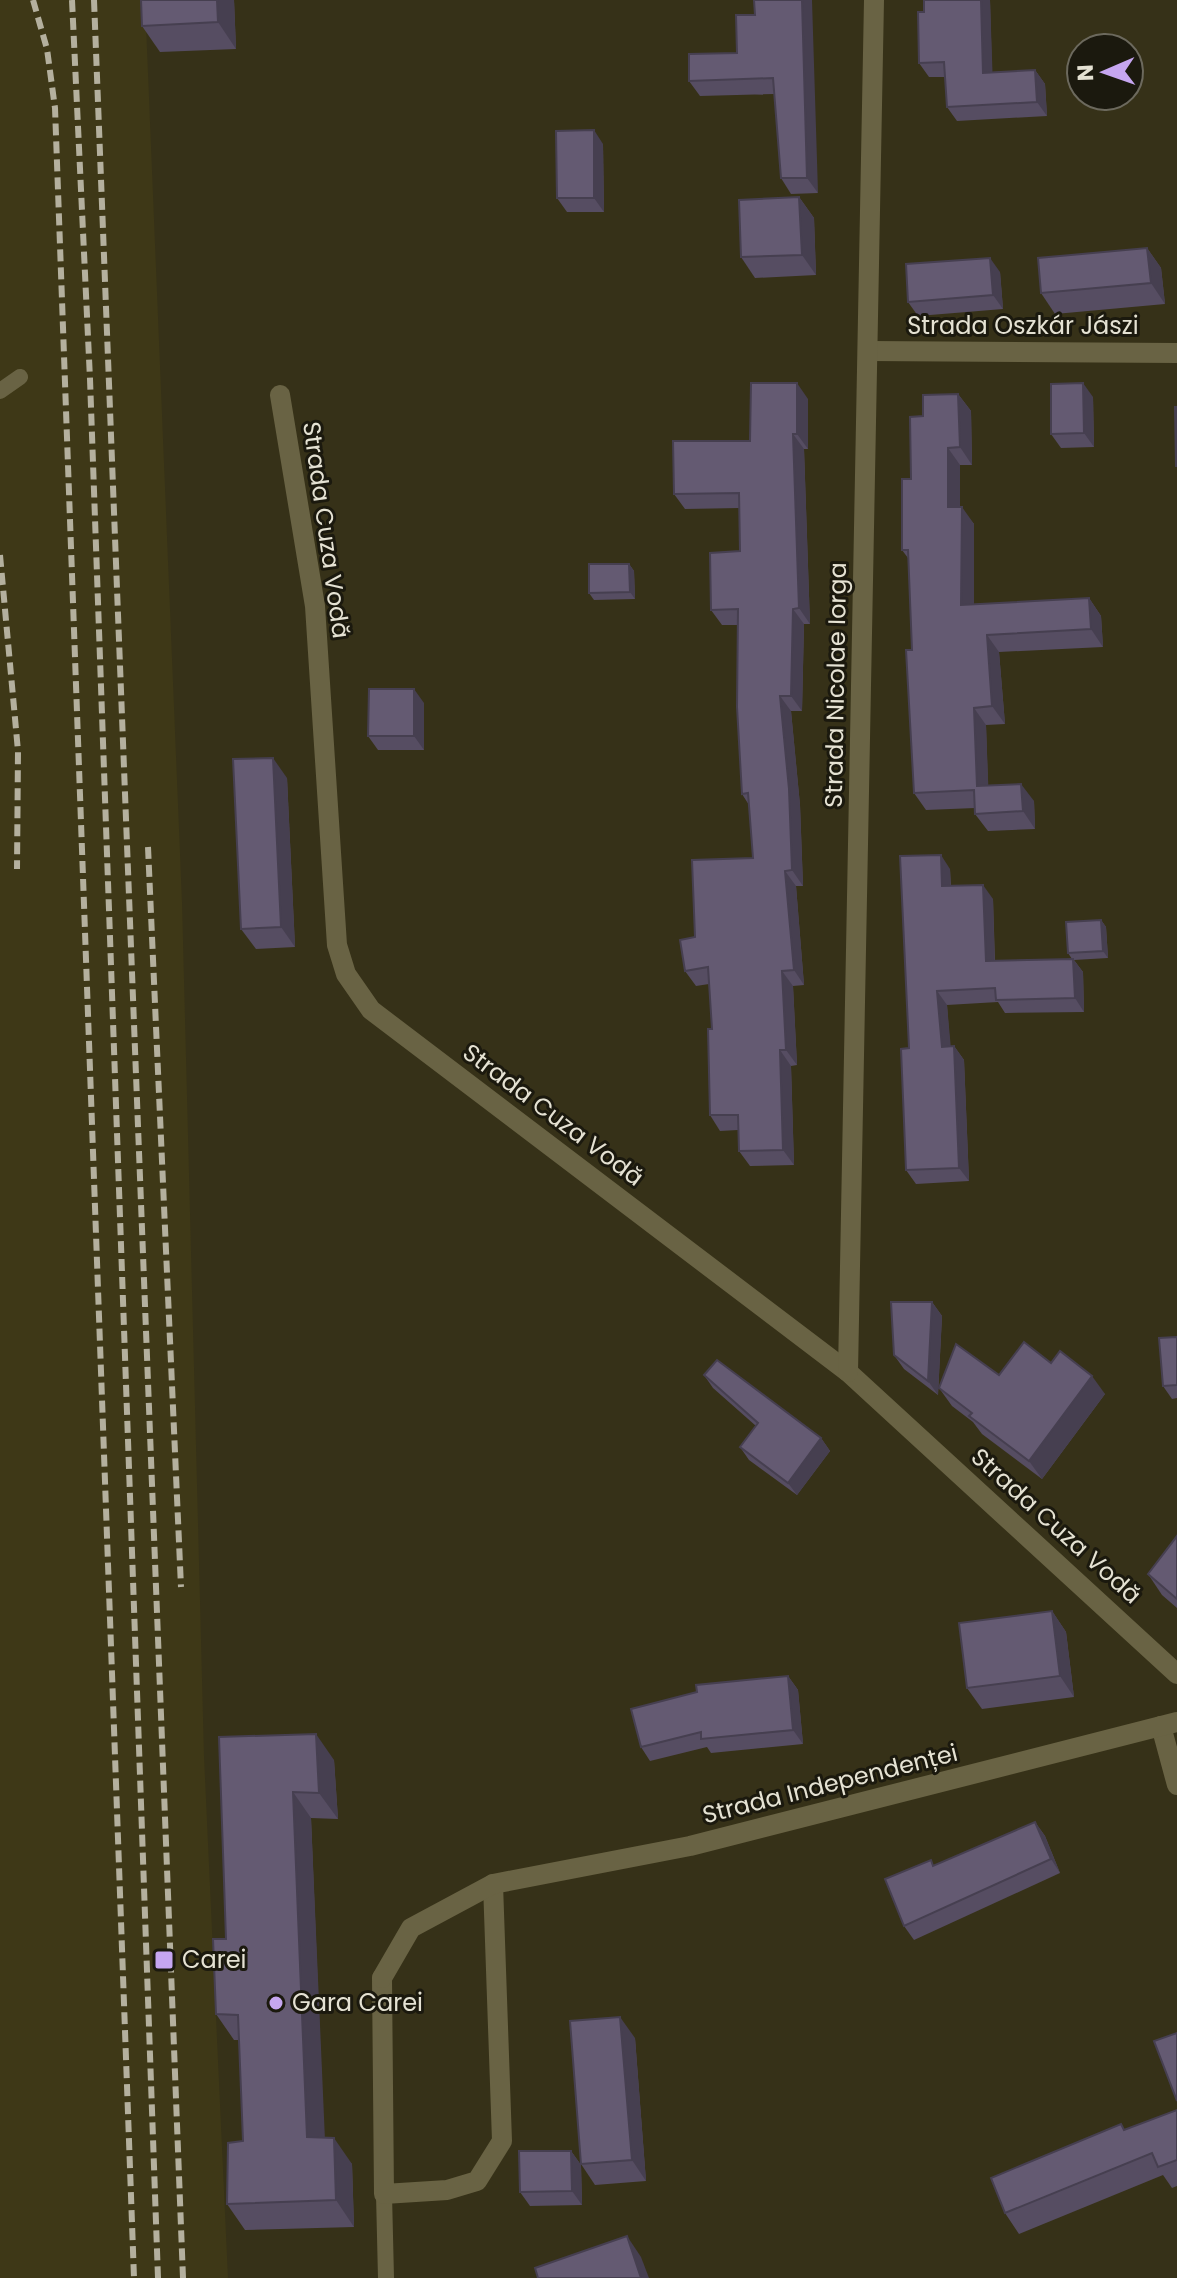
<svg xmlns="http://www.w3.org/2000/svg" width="1177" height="2278" font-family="Poppins,sans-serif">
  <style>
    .built { fill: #3e3817 }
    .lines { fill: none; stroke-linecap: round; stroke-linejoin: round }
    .service { stroke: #696344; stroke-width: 16 }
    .minor { stroke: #696344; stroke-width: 20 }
    .tertiary { stroke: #696344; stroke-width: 20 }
    .rail { stroke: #b4b09e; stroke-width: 6; stroke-dasharray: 12 6; stroke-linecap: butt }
    .wall { fill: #564d62 }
    .shaded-wall { fill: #463f50 }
    .building { fill: #645a72; stroke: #463f50; stroke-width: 2 }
    .poi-dot { fill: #c6a6f0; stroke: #1b190e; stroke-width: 3 }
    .labels { text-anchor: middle; stroke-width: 6; stroke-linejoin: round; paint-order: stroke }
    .street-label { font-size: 24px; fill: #e5e2d3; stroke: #1b190e }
    .poi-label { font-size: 24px; fill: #e5e2d3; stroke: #1b190e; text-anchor: start }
  </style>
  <rect width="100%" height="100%" fill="#363118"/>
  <polygon class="built" points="0,0 145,0 182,902 204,1756 228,2278 0,2278"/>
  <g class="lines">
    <g class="service">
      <polyline points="0,391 20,377"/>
      <polyline points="384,2194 386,2278"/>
    </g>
    <g class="minor">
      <polyline points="869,351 1177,353"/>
      <polyline points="280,395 315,606 337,945 346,974 371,1010 848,1372 1177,1674"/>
      <polyline points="848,1372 874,0"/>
      <polyline points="1161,1726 1177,1785"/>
      <polyline points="382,1978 384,2194 447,2190 477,2181 502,2141 493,1884"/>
    </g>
    <polyline class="tertiary" points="382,1978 411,1928 493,1884 690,1846 1177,1722"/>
    <g class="rail">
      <polyline points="33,0 47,49 55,108 134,2278"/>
      <polyline points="72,0 90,379 158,2278"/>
      <polyline points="94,0 183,2278"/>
      <polyline points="0,555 18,751 17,869"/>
      <polyline points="148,847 181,1587"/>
    </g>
  </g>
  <g class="wall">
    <polygon points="141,0 234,0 236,49 160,52 142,26"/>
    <polygon points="924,0 990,0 992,72 1035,70 1045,84 1047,116 957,121 947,107 945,77 929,77 919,63 924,12"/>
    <polygon points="755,15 818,193 791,194 781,178 774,94 700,96 689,81 737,53"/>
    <polygon points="603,144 604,212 567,212 557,198"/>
    <polygon points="799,197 814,218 816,275 755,278 741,257"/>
    <polygon points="1147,248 1161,268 1165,304 1055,314 1041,293"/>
    <polygon points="1000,272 1003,309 918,316 908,302"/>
    <polygon points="958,394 971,411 972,465 960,465 960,507 974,524 974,604 1089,598 1101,616 1103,647 999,652 1005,724 986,725 988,786 1034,801 1035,829 988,831 975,814 975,808 926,810 914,793 912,650 908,558 902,550 911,479"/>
    <polygon points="1093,397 1094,447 1061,448 1051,434"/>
    <polygon points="808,399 808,449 804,449 810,624 804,624 802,711 791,711 800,805 803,886 796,886 804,985 793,986 797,1065 791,1066 794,1165 750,1166 739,1151 738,1130 720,1131 710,1115 712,1029 709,984 696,986 685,971 695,937 753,858 749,805 742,794 738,625 722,625 711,610 740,551 740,508 685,509 674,494"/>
    <polygon points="629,564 634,571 635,599 594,600 589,593"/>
    <polygon points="424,703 424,750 378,750 368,736"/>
    <polygon points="287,778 295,947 256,949 241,929"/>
    <polygon points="950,869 951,886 993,899 995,961 1072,959 1068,953 1101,920 1106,927 1108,958 1074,960 1083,972 1084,1012 1005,1013 998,1002 947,1005 950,1046 954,1046 964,1060 969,1181 916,1184 906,1170 909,1048"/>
    <polygon points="932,1302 942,1316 938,1395 904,1369 894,1355"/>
    <polygon points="1177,1337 1177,1398 1172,1399 1163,1386"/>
    <polygon points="1051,1363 1105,1394 1042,1479 982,1434 973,1422 952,1406 939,1388"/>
    <polygon points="704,1375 821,1438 830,1451 797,1495 749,1460 740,1447 756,1426 713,1388"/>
    <polygon points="1177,1536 1177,1608 1162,1595 1148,1574"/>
    <polygon points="1052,1611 1066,1632 1074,1697 982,1709 967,1688"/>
    <polygon points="788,1676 798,1690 803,1744 711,1753 707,1747 650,1761 641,1747"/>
    <polygon points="219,1737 334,1760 338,1819 311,1818 324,2137 352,2164 354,2227 245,2230 227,2204 243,2141 239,2040 234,2040 216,2014 226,1939"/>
    <polygon points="1035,1822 1045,1836 1060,1873 914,1940 904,1926 935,1866"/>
    <polygon points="635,2038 646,2181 595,2185 581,2164"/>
    <polygon points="1177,2110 1177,2186 1172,2188 1163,2175 1019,2234 1005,2213"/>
    <polygon points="571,2151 581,2165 582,2205 530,2206 520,2192"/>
  </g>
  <g class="shaded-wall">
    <polygon points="217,0 234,0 236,49 218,22"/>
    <polygon points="802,0 812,0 818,193 807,178"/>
    <polygon points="981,0 990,0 993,87 983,73"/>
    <polygon points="1035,70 1045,84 1047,116 1037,102"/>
    <polygon points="594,130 603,144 604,212 594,198"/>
    <polygon points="799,197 814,218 816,275 802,255"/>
    <polygon points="1147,248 1161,268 1165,304 1151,283"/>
    <polygon points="990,258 1000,272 1003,309 993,295"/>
    <polygon points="797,383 808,399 808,449 797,434"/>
    <polygon points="1083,383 1093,397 1094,447 1084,433"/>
    <polygon points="958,394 971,411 972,465 960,447"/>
    <polygon points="793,434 804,449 810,624 799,608"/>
    <polygon points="948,448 960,465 960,524 948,507"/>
    <polygon points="962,507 974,524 974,622 961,605"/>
    <polygon points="629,564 634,571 635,599 630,592"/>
    <polygon points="1089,598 1101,616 1103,647 1091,629"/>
    <polygon points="793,609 804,624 802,711 791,696"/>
    <polygon points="987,635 999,652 1005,724 992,706"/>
    <polygon points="414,689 424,703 424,750 414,736"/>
    <polygon points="780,696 791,711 800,805 803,886 792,870"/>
    <polygon points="974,708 986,725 989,804 977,786"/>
    <polygon points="273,758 287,778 295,947 281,927"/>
    <polygon points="1021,784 1034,801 1035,829 1023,811"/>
    <polygon points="941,855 950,869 951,900 942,886"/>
    <polygon points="785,871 796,886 804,985 794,970"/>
    <polygon points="983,885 993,899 995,974 986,961"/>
    <polygon points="1101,920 1106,927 1108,958 1103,951"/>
    <polygon points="1073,959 1083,972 1084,1012 1075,998"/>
    <polygon points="782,971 793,986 797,1065 786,1050"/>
    <polygon points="937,991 947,1005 952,1060 942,1047"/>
    <polygon points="954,1046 964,1060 969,1181 959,1168"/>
    <polygon points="780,1050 791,1066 794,1165 783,1150"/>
    <polygon points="932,1302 942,1316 938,1395 928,1381"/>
    <polygon points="1092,1376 1105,1394 1042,1479 1029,1461"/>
    <polygon points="821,1438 830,1451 797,1495 788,1483"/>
    <polygon points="1052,1611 1066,1632 1074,1697 1060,1676"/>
    <polygon points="788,1676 798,1690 803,1744 793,1730"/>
    <polygon points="316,1734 334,1760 338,1819 319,1793"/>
    <polygon points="293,1792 311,1818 326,2163 307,2137"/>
    <polygon points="1035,1822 1045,1836 1060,1873 1051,1859"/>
    <polygon points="620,2017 635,2038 646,2181 632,2160"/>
    <polygon points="334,2138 352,2164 354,2227 336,2200"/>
    <polygon points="571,2151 581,2165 582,2205 572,2191"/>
    <polygon points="627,2236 641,2257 649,2278 641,2278"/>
  </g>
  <g class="building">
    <polygon points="141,0 217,0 218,22 142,26"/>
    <polygon points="754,0 802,0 807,178 781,178 773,78 689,81 689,54 737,53 736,15 755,15"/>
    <polygon points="924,0 981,0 983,73 1035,70 1037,102 947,107 944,62 919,63 918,12 924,12"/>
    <polygon points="594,130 594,198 557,198 556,131"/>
    <polygon points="799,197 802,255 741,257 739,200"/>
    <polygon points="1147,248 1151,283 1041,293 1038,258"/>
    <polygon points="990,258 993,295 908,302 906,264"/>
    <polygon points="751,383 797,383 797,434 793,434 799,608 793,609 791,696 780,696 789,789 792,870 785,871 794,970 782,971 786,1050 780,1050 783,1150 739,1151 738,1115 710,1115 708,1029 712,1029 708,967 685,971 680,940 695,937 692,860 753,858 748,793 742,794 737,707 738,609 711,610 710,553 740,551 739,493 674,494 673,441 750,441"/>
    <polygon points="1083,383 1084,433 1051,434 1051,384"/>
    <polygon points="958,394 960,447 948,448 948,507 962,507 961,605 1089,598 1091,629 987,635 992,706 974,708 977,786 1021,784 1023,811 975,814 974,790 914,793 906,650 912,650 908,550 902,550 902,479 911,479 910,417 923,416 923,395"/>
    <polygon points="1175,407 1177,407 1177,466 1176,466"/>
    <polygon points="589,564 629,564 630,592 589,593"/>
    <polygon points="369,689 414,689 414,736 368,736"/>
    <polygon points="273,758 281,927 241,929 233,759"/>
    <polygon points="941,855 942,886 983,885 986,961 1073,959 1075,998 996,1000 995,988 937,991 942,1047 954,1046 959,1168 906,1170 901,1049 909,1048 900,856"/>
    <polygon points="1101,920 1103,951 1068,953 1066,922"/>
    <polygon points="891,1302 932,1302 928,1381 894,1355"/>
    <polygon points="1177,1337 1177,1385 1163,1386 1159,1338"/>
    <polygon points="1024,1342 1051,1363 1060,1351 1092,1376 1029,1461 969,1416 972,1413 939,1388 956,1344 999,1375"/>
    <polygon points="717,1360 821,1438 788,1483 740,1447 758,1423 704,1375"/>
    <polygon points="1177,1536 1177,1599 1148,1574"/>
    <polygon points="1052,1611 1060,1676 967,1688 959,1623"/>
    <polygon points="788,1676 793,1730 701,1739 701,1732 641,1747 631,1709 697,1692 696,1685"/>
    <polygon points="316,1734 319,1793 293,1792 307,2137 334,2138 336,2200 227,2204 228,2143 243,2141 238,2015 216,2014 213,1939 226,1939 219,1737"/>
    <polygon points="1035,1822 1051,1859 904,1926 885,1879 931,1860 933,1866"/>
    <polygon points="620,2017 632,2160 581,2164 570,2021"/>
    <polygon points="1177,2033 1177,2101 1154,2041"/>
    <polygon points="1177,2110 1177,2160 1158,2167 1152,2153 1005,2213 991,2178 1121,2124 1124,2130"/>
    <polygon points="519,2151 571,2151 572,2191 520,2192"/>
    <polygon points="627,2236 641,2278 538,2278 535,2268"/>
  </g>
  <g class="poi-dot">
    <rect x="154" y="1950" width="20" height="20" rx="4"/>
    <circle cx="276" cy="2003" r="8"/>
  </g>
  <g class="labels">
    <g class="street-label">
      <text x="1023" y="334">Strada Oszkár Jászi</text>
      <text transform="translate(326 530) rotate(82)" y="8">Strada Cuza Vodă</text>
      <text transform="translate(836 685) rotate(-89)" y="8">Strada Nicolae Iorga</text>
      <text transform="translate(553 1115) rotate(37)" y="8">Strada Cuza Vodă</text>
      <text transform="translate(1056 1526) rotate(42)" y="8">Strada Cuza Vodă</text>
      <text transform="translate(830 1784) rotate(-14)" y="8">Strada Independenței</text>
    </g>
    <g class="poi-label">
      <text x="182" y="1968">Carei</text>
      <text x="292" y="2011">Gara Carei</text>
    </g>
  </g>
  <g transform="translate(1105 72) rotate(268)"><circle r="38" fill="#1b190e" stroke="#6c695d" stroke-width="2"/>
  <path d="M0-6L14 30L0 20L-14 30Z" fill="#c6a6f0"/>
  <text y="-12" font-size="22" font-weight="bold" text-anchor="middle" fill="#e5e2d3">N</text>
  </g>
</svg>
